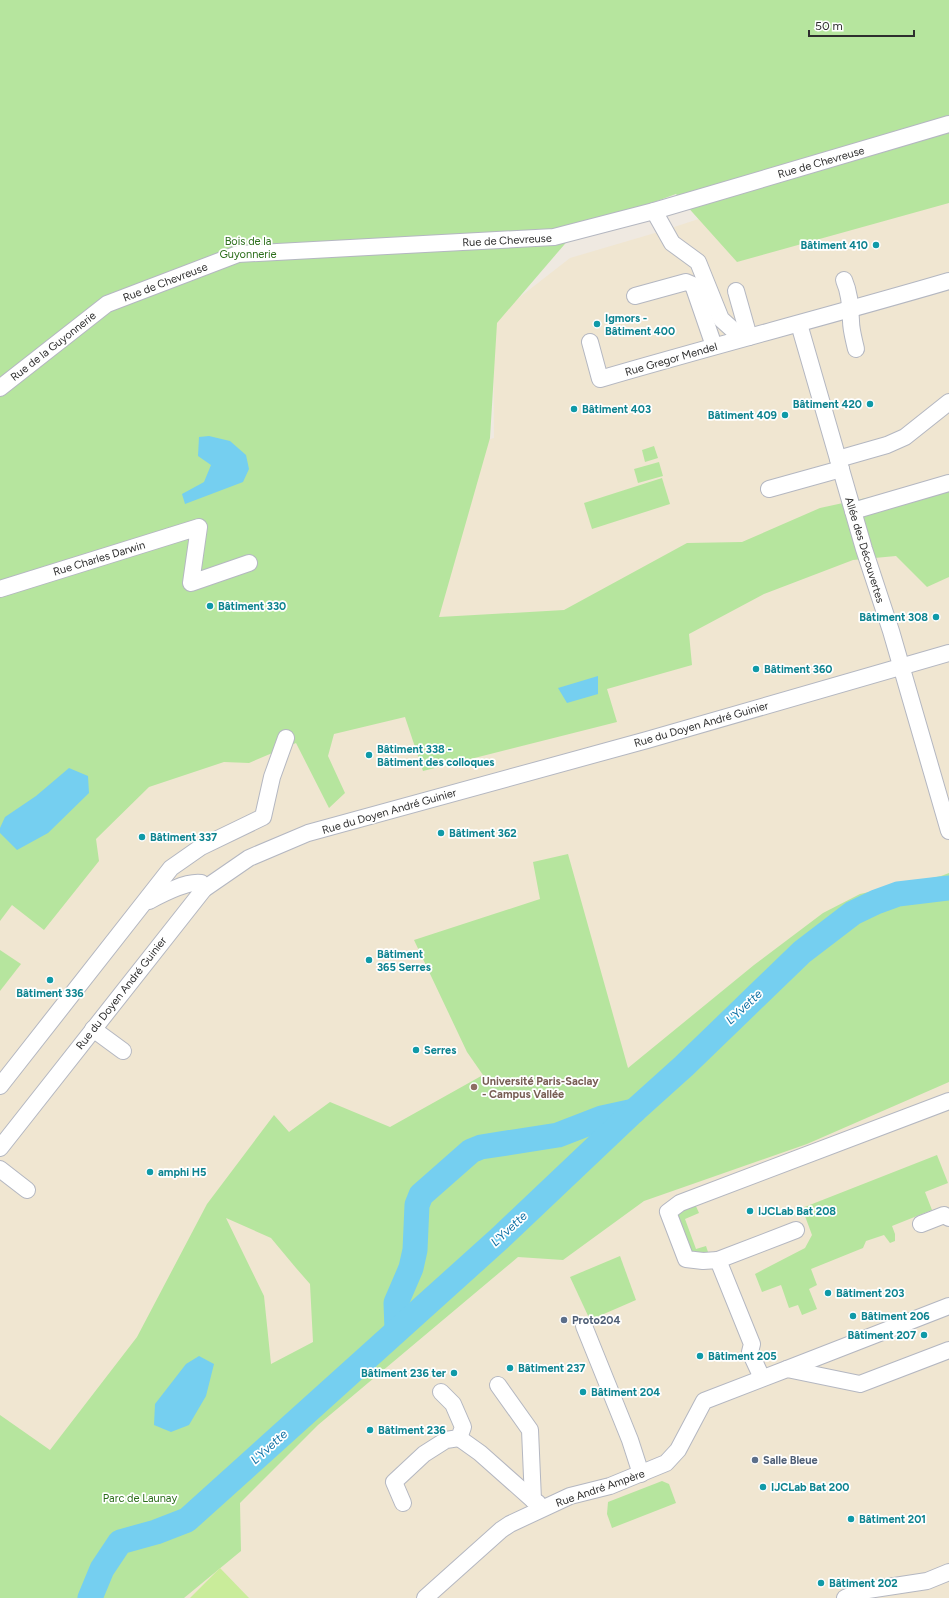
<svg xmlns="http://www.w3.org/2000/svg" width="949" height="1598" font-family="Figtree,sans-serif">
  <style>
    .education { fill: #f0e6d1 }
    .green { fill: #b6e59e; fill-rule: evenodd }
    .pitch { fill: #c9ec9a }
    .water { fill: #75cff0 }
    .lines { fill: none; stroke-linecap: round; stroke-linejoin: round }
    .river { stroke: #75cff0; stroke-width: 25 }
    .minor-casing { stroke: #b4b7c1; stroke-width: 18 }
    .minor { stroke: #fff; stroke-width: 16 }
    .culture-dot { fill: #0f9aa8; stroke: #fff; stroke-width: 1.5 }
    .education-dot { fill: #8d6e63; stroke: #fff; stroke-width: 1.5 }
    .service-dot { fill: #5c6f8a; stroke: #fff; stroke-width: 1.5 }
    .labels { text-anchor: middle; stroke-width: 3.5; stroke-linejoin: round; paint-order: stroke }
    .street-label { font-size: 11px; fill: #2e2e2e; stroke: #fff }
    .park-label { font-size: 11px; fill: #2c6e1b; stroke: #fff }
    .culture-label { font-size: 11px; font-weight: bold; fill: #0d838f; stroke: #fff; text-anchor: start }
    .education-label { font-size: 11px; font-weight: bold; fill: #785e54; stroke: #fff; text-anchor: start }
    .service-label { font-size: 11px; font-weight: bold; fill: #4e5e75; stroke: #fff; text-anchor: start }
    .water-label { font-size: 12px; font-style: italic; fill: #0d6fa3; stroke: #fff }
  </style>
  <rect width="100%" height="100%" fill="#efe9e1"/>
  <polygon class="education" points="949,137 949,1598 0,1598 0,577 494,438 493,318 570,258 665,230"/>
  <g class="green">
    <polygon points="0,0 949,0 949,203 737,262 676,194 576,231 497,323 490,438 439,617 564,610 687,543 742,542 820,508 949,480 949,577 927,587 896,556 853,560 764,594 689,634 692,665 607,689 617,722 423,771 405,717 334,734 328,756 345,793 329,808 296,743 249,763 224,762 149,787 96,839 99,861 44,930 12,905 0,921"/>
    <polygon points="654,446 658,458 645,462 642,450"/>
    <polygon points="659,462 663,476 638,483 634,469"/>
    <polygon points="662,478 670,504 592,529 584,503"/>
    <path d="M568 854 628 1068 754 965 823 913 860 894 941 876 949 873V1082L807 1144 644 1201 563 1260 518 1257 318 1425 240 1503 241 1551 184 1598H0V1415L50 1450 137 1337 207 1204 274 1115 289 1132 330 1102 390 1127 483 1075 467 1052 414 940 540 899 533 862ZM226 1218 271 1238 296 1268 310 1284 313 1342 271 1364 264 1296Z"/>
    <polygon points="0,950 21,964 0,991"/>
    <polygon points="937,1155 948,1183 925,1192 932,1210 892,1226 895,1234 895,1241 890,1243 884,1235 866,1241 863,1248 811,1269 817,1285 809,1289 817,1309 802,1315 798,1305 789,1308 781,1285 762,1292 755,1274 805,1248 812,1235 802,1208"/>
    <polygon points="695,1204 699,1213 685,1219 696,1249 706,1246 708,1252 699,1257 690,1253 677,1214 679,1210"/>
    <polygon points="620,1256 636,1300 590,1320 570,1277"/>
    <polygon points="662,1481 669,1484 676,1503 612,1528 607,1514 608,1502"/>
  </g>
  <polygon class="pitch" points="220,1568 249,1598 190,1598"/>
  <g class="water">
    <polygon points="209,436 230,441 246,455 249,469 243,482 185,504 182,494 204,482 211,465 198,456 199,437"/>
    <polygon points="598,676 598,694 567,703 558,688"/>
    <polygon points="69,768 88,776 89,793 48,833 17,850 0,833 0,828 5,817 36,796"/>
    <polygon points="199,1356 214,1364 206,1396 189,1425 171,1432 154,1425 155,1404 186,1364"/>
  </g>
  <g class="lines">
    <g class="river">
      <polyline points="397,1330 396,1303 411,1268 415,1250 417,1205 421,1195 471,1151 481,1147 558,1135 602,1118 634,1111"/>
      <polyline points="90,1598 102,1569 120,1542 156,1532 187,1520 500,1238 634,1111 684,1066 802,952 853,913 876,902 898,894 949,888"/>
    </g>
    <defs>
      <g id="minor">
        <polyline points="654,211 672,243 698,262 721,319 742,338"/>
        <path d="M844 280C850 294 850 306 851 321 851 330 854 340 856 349"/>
        <polyline points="736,291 749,337"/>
        <polyline points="635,296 686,282 693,285 714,346"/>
        <polyline points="799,324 864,549 891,631 949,831"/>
        <path d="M590 342 600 379C716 345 833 315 949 281"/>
        <polyline points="0,388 107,304 238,254 554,237 654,211 949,124"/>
        <polyline points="838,459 887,445 905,437 949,402"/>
        <polyline points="769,489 841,469"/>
        <polyline points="853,511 949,483"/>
        <polyline points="0,589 199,527 191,583 249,563"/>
        <path d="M149 901C162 894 186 881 201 883L204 889"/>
        <polyline points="93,1029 123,1051"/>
        <polyline points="0,1086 171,868 201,847 263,817 272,777 286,738"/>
        <polyline points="0,1148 204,889 249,858 308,833 647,740 949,653"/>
        <polyline points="0,1169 27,1190"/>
        <polyline points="921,1224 944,1215 949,1218"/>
        <polyline points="718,1260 796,1230"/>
        <polyline points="584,1326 630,1440 641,1474"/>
        <polyline points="787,1369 949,1306"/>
        <polyline points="762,1378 750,1352 752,1344 718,1260 703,1261 686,1259 668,1212 680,1203 949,1101"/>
        <polyline points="498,1385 530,1430 533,1500"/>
        <polyline points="459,1438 480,1453 533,1500 538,1503"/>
        <polyline points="403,1503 394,1482 424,1454 446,1440 459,1438 463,1427 453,1404 441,1392"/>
        <polyline points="425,1598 501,1530 510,1524 570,1496 610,1486 666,1463 678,1450 704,1401 787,1369 860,1384 949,1350"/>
        <polyline points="845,1598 862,1591 927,1581 949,1572"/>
      </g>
    </defs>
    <use href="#minor" class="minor-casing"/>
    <use href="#minor" class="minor"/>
  </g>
  <g class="culture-dot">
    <circle cx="876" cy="245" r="4"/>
    <circle cx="597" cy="324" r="4"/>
    <circle cx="870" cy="404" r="4"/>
    <circle cx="574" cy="409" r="4"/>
    <circle cx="785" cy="415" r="4"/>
    <circle cx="210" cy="606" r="4"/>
    <circle cx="936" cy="617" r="4"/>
    <circle cx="756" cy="669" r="4"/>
    <circle cx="369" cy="755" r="4"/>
    <circle cx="441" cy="833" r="4"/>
    <circle cx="142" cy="837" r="4"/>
    <circle cx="369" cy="960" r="4"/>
    <circle cx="50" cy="980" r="4"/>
    <circle cx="416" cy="1050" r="4"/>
    <circle cx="150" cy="1172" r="4"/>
    <circle cx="750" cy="1211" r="4"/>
    <circle cx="828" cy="1293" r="4"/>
    <circle cx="853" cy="1316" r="4"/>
    <circle cx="924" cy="1335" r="4"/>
    <circle cx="700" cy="1356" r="4"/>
    <circle cx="510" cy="1368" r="4"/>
    <circle cx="454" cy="1373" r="4"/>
    <circle cx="583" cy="1392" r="4"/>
    <circle cx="370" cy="1430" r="4"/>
    <circle cx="763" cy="1487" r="4"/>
    <circle cx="851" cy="1519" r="4"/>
    <circle cx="821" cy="1583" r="4"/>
  </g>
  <circle class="education-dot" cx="474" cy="1087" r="4"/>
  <g class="service-dot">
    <circle cx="564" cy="1320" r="4"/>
    <circle cx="755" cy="1460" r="4"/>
  </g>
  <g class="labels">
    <g class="street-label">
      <text transform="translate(821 162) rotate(-16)" y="4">Rue de Chevreuse</text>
      <text transform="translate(507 240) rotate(-3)" y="4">Rue de Chevreuse</text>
      <text transform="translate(165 282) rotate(-21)" y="4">Rue de Chevreuse</text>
      <text transform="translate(53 346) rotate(-38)" y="4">Rue de la Guyonnerie</text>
      <text transform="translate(671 359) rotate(-16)" y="4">Rue Gregor Mendel</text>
      <text transform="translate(865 550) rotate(73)" y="4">Allée des Découvertes</text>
      <text transform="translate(99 558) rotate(-17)" y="4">Rue Charles Darwin</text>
      <text transform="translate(701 724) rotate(-16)" y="4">Rue du Doyen André Guinier</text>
      <text transform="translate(389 811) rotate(-16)" y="4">Rue du Doyen André Guinier</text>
      <text transform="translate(121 993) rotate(-52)" y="4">Rue du Doyen André Guinier</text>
      <text transform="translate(600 1488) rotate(-19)" y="4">Rue André Ampère</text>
    </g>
    <g class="park-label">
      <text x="248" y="245">Bois de la<tspan x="248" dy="13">Guyonnerie</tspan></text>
      <text x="140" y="1502">Parc de Launay</text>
    </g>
    <g class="culture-label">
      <text x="868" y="249" text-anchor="end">Bâtiment 410</text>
      <text x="605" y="322">Igmors -<tspan x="605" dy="13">Bâtiment 400</tspan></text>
      <text x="862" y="408" text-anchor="end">Bâtiment 420</text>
      <text x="582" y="413">Bâtiment 403</text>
      <text x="777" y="419" text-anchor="end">Bâtiment 409</text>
      <text x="218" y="610">Bâtiment 330</text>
      <text x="928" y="621" text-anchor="end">Bâtiment 308</text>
      <text x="764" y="673">Bâtiment 360</text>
      <text x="377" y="753">Bâtiment 338 -<tspan x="377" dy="13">Bâtiment des colloques</tspan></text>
      <text x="449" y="837">Bâtiment 362</text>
      <text x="150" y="841">Bâtiment 337</text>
      <text x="377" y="958">Bâtiment<tspan x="377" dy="13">365 Serres</tspan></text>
      <text x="50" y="997" text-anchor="middle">Bâtiment 336</text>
      <text x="424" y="1054">Serres</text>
      <text x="158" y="1176">amphi H5</text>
      <text x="758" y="1215">IJCLab Bat 208</text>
      <text x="836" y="1297">Bâtiment 203</text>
      <text x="861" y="1320">Bâtiment 206</text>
      <text x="916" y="1339" text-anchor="end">Bâtiment 207</text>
      <text x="708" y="1360">Bâtiment 205</text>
      <text x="518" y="1372">Bâtiment 237</text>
      <text x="446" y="1377" text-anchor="end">Bâtiment 236 ter</text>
      <text x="591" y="1396">Bâtiment 204</text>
      <text x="378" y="1434">Bâtiment 236</text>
      <text x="771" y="1491">IJCLab Bat 200</text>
      <text x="859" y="1523">Bâtiment 201</text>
      <text x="829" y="1587">Bâtiment 202</text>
    </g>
    <g class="education-label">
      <text x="482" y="1085">Université Paris-Saclay<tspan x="482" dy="13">- Campus Vallée</tspan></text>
    </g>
    <g class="service-label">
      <text x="572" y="1324">Proto204</text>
      <text x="763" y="1464">Salle Bleue</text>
    </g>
    <g class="water-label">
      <text transform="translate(744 1007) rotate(-43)" y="4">L'Yvette</text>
      <text transform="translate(509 1229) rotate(-43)" y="4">L'Yvette</text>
      <text transform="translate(269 1447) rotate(-42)" y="4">L'Yvette</text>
    </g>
  </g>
  <path d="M809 30v6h105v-6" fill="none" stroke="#2e2e2e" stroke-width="2"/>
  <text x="815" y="30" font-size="12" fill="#2e2e2e" stroke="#ffffff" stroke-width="3" paint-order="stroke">50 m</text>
</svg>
